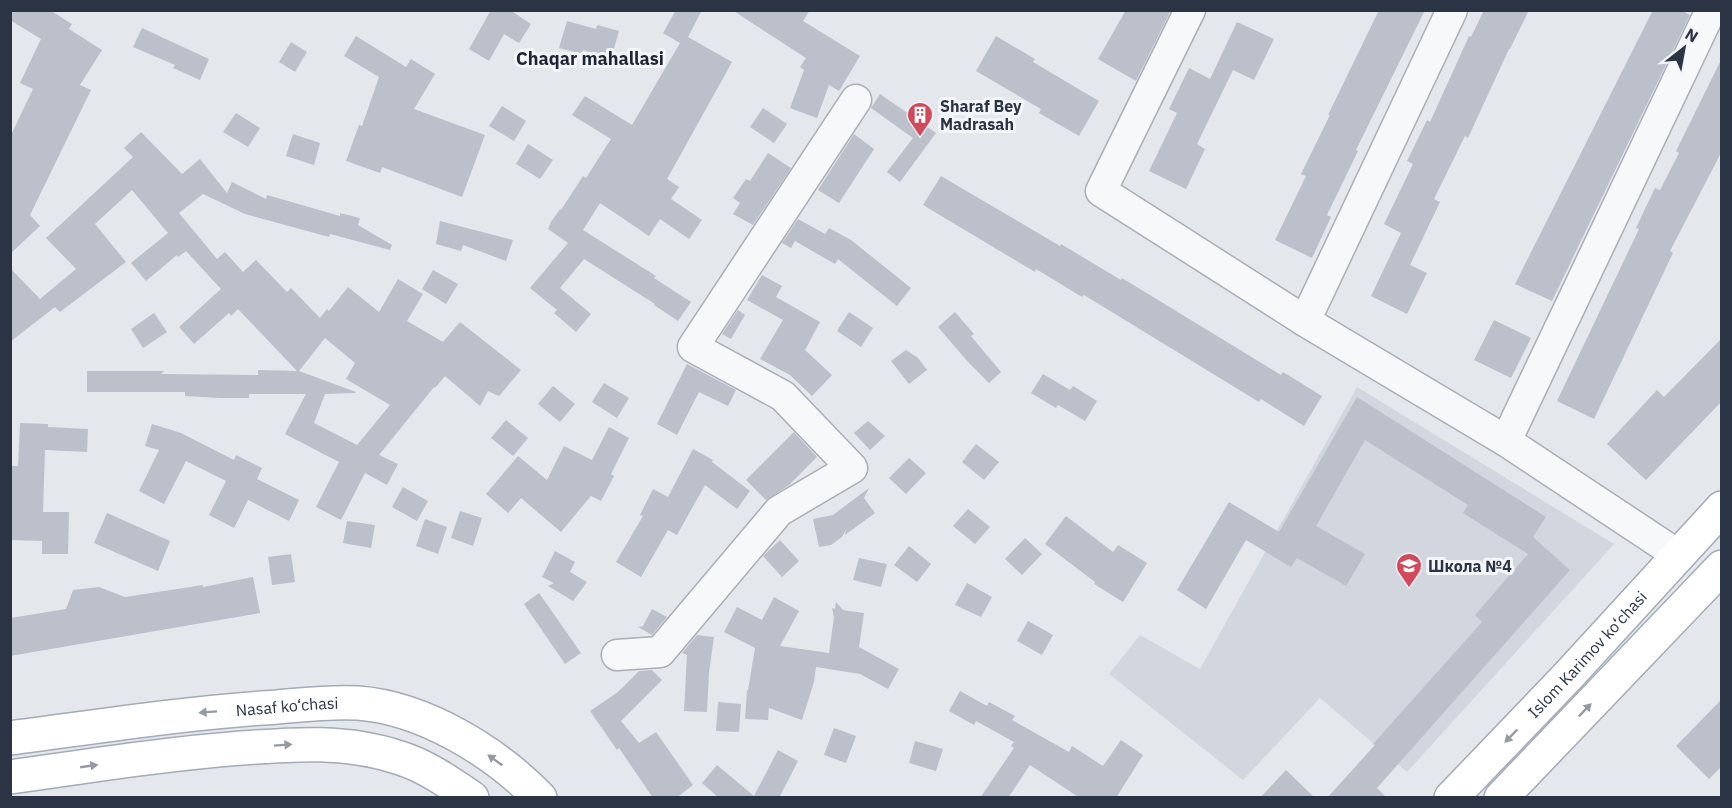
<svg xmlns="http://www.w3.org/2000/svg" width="1732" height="808" font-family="'IBM Plex Sans',sans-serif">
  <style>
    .built { fill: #d2d6de }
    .building { fill: #bbc0ca; fill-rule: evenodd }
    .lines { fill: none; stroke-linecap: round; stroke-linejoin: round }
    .minor-casing { stroke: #a9aeb7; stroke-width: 33 }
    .major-casing { stroke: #a3abb8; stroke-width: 36 }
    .minor { stroke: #f7f8fa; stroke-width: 30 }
    .major { stroke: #fff; stroke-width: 33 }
    .oneway { fill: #959aa2 }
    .labels { text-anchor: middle; stroke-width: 6; stroke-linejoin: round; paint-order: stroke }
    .poi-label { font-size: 16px; font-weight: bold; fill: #2b3445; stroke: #f4f6f9; text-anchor: start }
    .street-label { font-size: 16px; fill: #2b3445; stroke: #f4f6f9 }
    .neighbourhood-label { font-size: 18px; font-weight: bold; fill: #1d2536; stroke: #f4f6f9 }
  </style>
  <rect width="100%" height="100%" fill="#e4e7ec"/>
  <polygon class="built" points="1357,387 1614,544 1407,772 1320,698 1243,780 1109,674 1140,635 1200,669"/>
  <g class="building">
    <polygon points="10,10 50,10 72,24 69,29 102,50 80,85 91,90 30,215 40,226 10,254 10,137 33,89 20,83 41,39 10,20"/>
    <polygon points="491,10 510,10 531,24 519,43 504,34 489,61 469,49"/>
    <polygon points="676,10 702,10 688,37 732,62 667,179 679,187 671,199 702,220 689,239 660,219 649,236 600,203 583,230 656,276 654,278 691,302 678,321 654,305 655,304 584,259 560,288 591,314 576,332 554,313 557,310 530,288 568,243 548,229 551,222 560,209 561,210 583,176 586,178 611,139 572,115 585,96 632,125 680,43 663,33"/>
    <polygon points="732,10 810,10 803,21 860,56 839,91 829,85 817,118 790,108 804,70 800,67 806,58"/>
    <polygon points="1126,10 1171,10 1136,81 1098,59"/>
    <polygon points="1379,10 1425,10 1356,150 1358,151 1327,215 1331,217 1312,258 1275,240 1306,176 1301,174 1330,115 1328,115"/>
    <polygon points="1484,10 1529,10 1510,49 1509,49 1468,138 1465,136 1434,199 1440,202 1410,265 1427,273 1407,314 1371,296 1401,233 1384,224 1413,164 1407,161 1427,120 1430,122 1469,36 1471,37"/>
    <polygon points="1653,10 1681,10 1690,15 1552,301 1515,284"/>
    <polygon points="567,21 596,29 597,25 619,31 611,59 583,50 582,54 559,48"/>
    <polygon points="1237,22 1274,39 1254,80 1233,70 1197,144 1205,149 1186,189 1149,171 1177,113 1169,109 1189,68 1210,79"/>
    <polygon points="142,28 209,59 200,80 173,68 175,65 133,47"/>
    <polygon points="356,36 406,67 411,59 435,74 414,109 485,135 462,197 382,167 380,173 346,161 359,125 362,126 379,77 344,56"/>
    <polygon points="996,36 1035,59 1033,62 1099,101 1079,136 1039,113 1041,109 976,71"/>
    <polygon points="291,42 307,52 295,72 279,62"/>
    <polygon points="1722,58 1722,151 1670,251 1673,253 1594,419 1557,401 1639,229 1636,228 1655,188 1660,190 1679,153 1676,151"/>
    <polygon points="880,94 936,133 900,182 887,172 913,138 871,108"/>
    <polygon points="502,106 526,121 514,141 489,126"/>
    <polygon points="763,108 787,124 774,143 750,127"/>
    <polygon points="236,113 260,128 248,147 223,132"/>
    <path d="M141 132 182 174 200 159 227 193 232 182 266 199 267 195 340 216V213L360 218 358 225 392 245 390 250 330 234 329 237 245 214 203 194 179 213 217 259 225 252 243 272 256 260 287 292 291 288 320 318 327 309 329 311 348 287 379 312 398 279 423 294 407 321 443 342 460 322 521 370 499 396 488 391 480 406 445 376 435 388 434 387 379 455 398 464 387 485 365 473 341 520 316 507 339 462 285 434 306 394H249V398H220L185 396V392H87V371H164L161 374 258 375V370L297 371 238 309 231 316 229 313 194 344 179 327 221 289 186 251 178 257 177 255 146 281 131 263 168 233 132 190 95 224 126 262 60 312 55 307 10 342V268L40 299 76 269 46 238 133 157 124 148ZM325 338 355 363 346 379 390 405 357 445 314 423 325 394 355 393 356 392 299 371Z"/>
    <polygon points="293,134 320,143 314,165 286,156"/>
    <polygon points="854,134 874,149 839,203 818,190"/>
    <polygon points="528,144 553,160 540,179 516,164"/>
    <polygon points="768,153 791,168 753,225 733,214 740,203 733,198 746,179 750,181"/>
    <polygon points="941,176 1060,246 1061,244 1121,280 1122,278 1281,375 1283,372 1322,396 1304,426 1261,399 1259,402 1084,295 1082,297 1036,269 1035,272 923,205"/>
    <polygon points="798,219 825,234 829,228 851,240 911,288 897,306 838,259 835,264 795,241 791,248 782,243"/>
    <polygon points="440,221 513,240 506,261 463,245 461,251 436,244"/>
    <polygon points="433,270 458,284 446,304 422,289"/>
    <polygon points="762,275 782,286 776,297 820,322 805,350 832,375 812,396 790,375 760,359 783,320 747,300"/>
    <polygon points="738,310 745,315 731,339 722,334"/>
    <polygon points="849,312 873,328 861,347 837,331"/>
    <polygon points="955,312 974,334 971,336 1001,372 989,383 968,362 938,327"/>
    <polygon points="154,313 167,332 143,348 131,329"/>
    <polygon points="1494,320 1531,338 1511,378 1474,360"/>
    <polygon points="1722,338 1722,401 1646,480 1607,444 1657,390 1664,397"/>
    <polygon points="906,350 918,358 927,370 909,384 891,361"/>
    <polygon points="687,364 736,390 728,406 699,392 677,435 657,424"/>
    <polygon points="1043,374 1070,390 1073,386 1097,401 1085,421 1058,405 1056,408 1031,393"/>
    <polygon points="604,383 629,398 617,418 592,402"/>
    <polygon points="553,386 575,404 560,422 538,404"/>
    <polygon points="1357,397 1546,517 1533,537 1570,570 1377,788 1387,798 1327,798 1375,745 1373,744 1482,622 1475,615 1528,554 1463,513 1468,505 1365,440 1316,526 1365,554 1346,586 1297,558 1291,567 1246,540 1206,609 1177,590 1229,502 1279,532"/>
    <polygon points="506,420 528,438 513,456 491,438"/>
    <polygon points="868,421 885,436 870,450 854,433"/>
    <polygon points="20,423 48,424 48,427 88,429 87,452 45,450 43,512 69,512 68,554 42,554 42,541 10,540 10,466 18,466"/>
    <polygon points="152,424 181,433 234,460 236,455 262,468 257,479 299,500 289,521 248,500 234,528 209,515 226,481 186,461 164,504 139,491 159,450 145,446"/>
    <polygon points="609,427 629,438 611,474 614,476 601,501 591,496 561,532 521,498 508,513 486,494 518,456 547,480 564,446 592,460"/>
    <polygon points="794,432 817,457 789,485 766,500 746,480"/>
    <polygon points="976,444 999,462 984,480 962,462"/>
    <polygon points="693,449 713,460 712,462 750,491 737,509 705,485 677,535 668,530 641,577 616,562 643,516 640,515 653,489 668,497"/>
    <polygon points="909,458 926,473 906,494 889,478"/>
    <polygon points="403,487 428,501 417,521 392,507"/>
    <polygon points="869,488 864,498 875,513 845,535 846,530 842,537 831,545 819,547 813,519 833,515"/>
    <polygon points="968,509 990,527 975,544 953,526"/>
    <polygon points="460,511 482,518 473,546 451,538"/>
    <polygon points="107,513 170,541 158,571 94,543"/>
    <polygon points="1066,516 1113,552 1118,545 1147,563 1123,602 1094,584 1095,582 1045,544"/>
    <polygon points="425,519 447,527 438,554 416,546"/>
    <polygon points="347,521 375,525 371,548 343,543"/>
    <polygon points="1025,538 1042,554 1022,575 1005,559"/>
    <polygon points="780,540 799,561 782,577 763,556"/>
    <polygon points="909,546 931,564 917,582 894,565"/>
    <polygon points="555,551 575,562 570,572 587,582 573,601 548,586 554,583 542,577"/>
    <polygon points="291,554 295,582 272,585 268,557"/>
    <polygon points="859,558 887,564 881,587 853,580"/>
    <polygon points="253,577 260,613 10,656 10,618 66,609 73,590 99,587 125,597 203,585 203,587"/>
    <polygon points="967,583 992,597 981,617 955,605"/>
    <polygon points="539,593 581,653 565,664 524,604"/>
    <polygon points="774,597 799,611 780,646 829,653 834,617 832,608 835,609 836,602 843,610 864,613 859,647 899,669 888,689 860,674 816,667 814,682 802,720 769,708 768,720 745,719 747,690 748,690 755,648 724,632 737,607 762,620"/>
    <polygon points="652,609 667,617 652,635 638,627 643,626"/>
    <polygon points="1028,621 1053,635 1042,655 1017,641"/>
    <polygon points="697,635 714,637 709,672 707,712 684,711 687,655 682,653"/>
    <polygon points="652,670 662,680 621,721 639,743 656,732 693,785 676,798 653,798 619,748 617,750 590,711 618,692 639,671"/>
    <polygon points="960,691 987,706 989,702 1015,716 1012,720 1069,752 1072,746 1103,766 1121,740 1143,755 1116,798 1080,798 1030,765 1008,798 980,798 1014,748 1011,746 1014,742 976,721 974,725 949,711"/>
    <polygon points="1722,699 1722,766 1709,779 1676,746"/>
    <polygon points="718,702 741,704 739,732 716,731"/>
    <polygon points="834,728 856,736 846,763 824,755"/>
    <polygon points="915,741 943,749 936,771 909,763"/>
    <polygon points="778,750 798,761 779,798 719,798 702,783 717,765 754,796"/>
    <polygon points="1286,770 1315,798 1260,798"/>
  </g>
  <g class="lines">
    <defs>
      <g id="minor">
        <polyline points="1190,10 1101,191 1305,321 1506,441 1678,555"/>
        <polyline points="1305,321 1452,10"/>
        <polyline points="1506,441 1711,10"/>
        <polyline points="617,655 660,652 779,511 852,468 783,396 693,347 856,100"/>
      </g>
      <g id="major">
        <path id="s1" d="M10 738C95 727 178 714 263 708 294 706 327 701 358 703 424 708 494 751 540 798"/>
        <path d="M10 777C88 766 164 754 242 748 295 744 348 740 400 758 426 766 450 783 472 798"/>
        <path id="s2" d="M1451 798 1568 676 1722 508"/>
        <polyline points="1501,798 1722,567"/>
      </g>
    </defs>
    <use href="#minor" class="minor-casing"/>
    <use href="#major" class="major-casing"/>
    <use href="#minor" class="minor"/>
    <use href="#major" class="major"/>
  </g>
  <defs><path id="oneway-solid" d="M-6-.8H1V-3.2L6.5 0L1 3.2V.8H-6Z" transform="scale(1.5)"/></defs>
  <g class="oneway">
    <use href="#oneway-solid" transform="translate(1585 710) rotate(-46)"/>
    <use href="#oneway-solid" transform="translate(208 712) rotate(176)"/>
    <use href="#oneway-solid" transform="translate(1511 736) rotate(134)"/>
    <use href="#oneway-solid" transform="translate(283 745) rotate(-4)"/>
    <use href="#oneway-solid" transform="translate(495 760) rotate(-144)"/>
    <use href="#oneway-solid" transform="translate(89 766) rotate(-8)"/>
  </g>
  <defs>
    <symbol id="building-pin" viewBox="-11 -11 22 30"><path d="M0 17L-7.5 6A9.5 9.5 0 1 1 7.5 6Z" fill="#d1495b" stroke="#f4f6f9"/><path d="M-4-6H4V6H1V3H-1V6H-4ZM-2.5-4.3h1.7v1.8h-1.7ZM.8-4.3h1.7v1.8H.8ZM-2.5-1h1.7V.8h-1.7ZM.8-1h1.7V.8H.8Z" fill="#fff"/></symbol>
    <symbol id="school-pin" viewBox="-11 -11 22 30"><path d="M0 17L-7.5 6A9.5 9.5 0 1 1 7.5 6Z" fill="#d1495b" stroke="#f4f6f9"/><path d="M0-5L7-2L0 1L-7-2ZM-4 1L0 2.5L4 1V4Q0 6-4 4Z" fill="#fff"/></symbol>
  </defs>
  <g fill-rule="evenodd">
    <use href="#building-pin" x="905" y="100" width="30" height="40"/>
    <use href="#school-pin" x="1394" y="551" width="30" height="40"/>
  </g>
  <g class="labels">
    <g class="poi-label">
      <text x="940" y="112">Sharaf Bey<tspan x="940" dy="18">Madrasah</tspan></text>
      <text x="1428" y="572">Школа №4</text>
    </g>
    <g class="street-label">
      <text dy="6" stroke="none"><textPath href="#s2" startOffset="198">Islom Karimov ko‘chasi</textPath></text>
      <text dy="6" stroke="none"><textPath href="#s1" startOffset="279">Nasaf ko‘chasi</textPath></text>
    </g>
    <g class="neighbourhood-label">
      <text x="590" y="65">Chaqar mahallasi</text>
    </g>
  </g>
  <rect width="1732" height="808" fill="none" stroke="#2b3445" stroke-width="24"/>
  <g transform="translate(1684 48) rotate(31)" stroke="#f4f6f9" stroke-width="4.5" paint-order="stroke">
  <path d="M0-4.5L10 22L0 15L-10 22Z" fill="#2b3445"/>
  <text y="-9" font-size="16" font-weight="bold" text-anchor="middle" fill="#2b3445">N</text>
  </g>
</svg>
